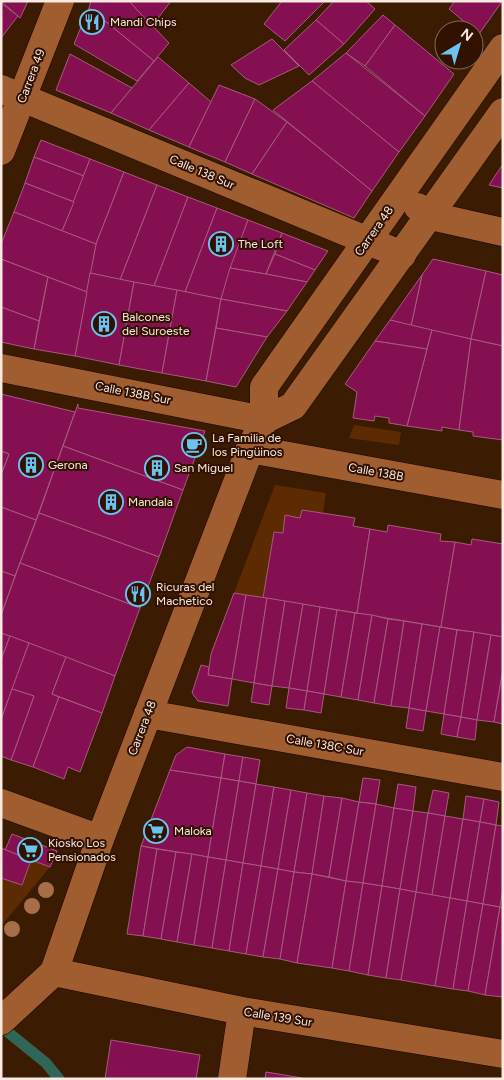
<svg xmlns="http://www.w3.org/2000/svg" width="504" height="1080" font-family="Figtree,sans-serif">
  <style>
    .green { fill: #5d2b01 }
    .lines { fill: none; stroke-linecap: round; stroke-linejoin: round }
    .stream { stroke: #306657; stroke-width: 11 }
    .building { fill: #841051; stroke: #a65b7c }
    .street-casing { stroke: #1c0800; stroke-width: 29 }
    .street { stroke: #9f5d30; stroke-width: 28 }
    .tree { fill: #a76e47 }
    .labels { text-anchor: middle; stroke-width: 4; stroke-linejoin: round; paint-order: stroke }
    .poi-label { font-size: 12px; fill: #f9eae1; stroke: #311100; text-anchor: start }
    .street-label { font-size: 12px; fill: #f9eae1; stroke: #311100 }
  </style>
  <rect width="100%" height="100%" fill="#3c1b03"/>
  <g class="green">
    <polygon points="354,425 401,432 399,445 349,438"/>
    <polygon points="275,485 326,493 323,513 302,510 300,518 286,515 283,533 274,532 263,598 234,593"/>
    <polygon points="31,860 50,867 1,926 1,878 22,885"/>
  </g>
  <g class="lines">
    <polyline class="stream" points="9,1033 46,1063 59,1079"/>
  </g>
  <g class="building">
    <polygon points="1,1 28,1 20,18"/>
    <polygon points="91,1 129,1 169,43 154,61 89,8"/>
    <polygon points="129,1 171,1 152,26"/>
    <polygon points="282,1 325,1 285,41 264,24"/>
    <polygon points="334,1 366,1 375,9 344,44 316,20"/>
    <polygon points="455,1 499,1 501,3 479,34 449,9"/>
    <polygon points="1,3 18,16 1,38"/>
    <polygon points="89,8 154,61 137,81 74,44"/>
    <polygon points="383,15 395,25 365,66 346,53"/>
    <polygon points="316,20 344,44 309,75 284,50"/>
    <polygon points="395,25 454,74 425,116 365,66"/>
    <polygon points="272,39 299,66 259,85 245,78 231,65"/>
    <polygon points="346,53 425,116 399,152 312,81"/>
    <polygon points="70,54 132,88 111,113 56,90"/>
    <polygon points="158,57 189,83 149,130 111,113"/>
    <polygon points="312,81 399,152 372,191 273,110"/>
    <polygon points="189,83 211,102 189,147 149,130"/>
    <polygon points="219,85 255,99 225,162 189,147"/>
    <polygon points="255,99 287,122 252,174 225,162"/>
    <polygon points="287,122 372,191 354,218 252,174"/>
    <polygon points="41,140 90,159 84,176 34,157"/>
    <polygon points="34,157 84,176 74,202 25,183"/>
    <polygon points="90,159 124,172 96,244 62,231"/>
    <polygon points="503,164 503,188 489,185"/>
    <polygon points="124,172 157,185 120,280 90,273 96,244"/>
    <polygon points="25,183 74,202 62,231 14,212"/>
    <polygon points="157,185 188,197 154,286 120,280"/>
    <polygon points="188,197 217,208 185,292 154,286"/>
    <polygon points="217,208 248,220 221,299 185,292"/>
    <polygon points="14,212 96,244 87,292 1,259 1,244"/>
    <polygon points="248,220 282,233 266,274 230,268"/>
    <polygon points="282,233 328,251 315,270 275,254"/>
    <polygon points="275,254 315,270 307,282 266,274"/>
    <polygon points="1,259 48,277 39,321 1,307"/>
    <polygon points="433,259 486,271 471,339 411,326 422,275"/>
    <polygon points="230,268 266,274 307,282 287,311 221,299"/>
    <polygon points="486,271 503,275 503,346 471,339"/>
    <polygon points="90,273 134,282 119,365 75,356"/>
    <polygon points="422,275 411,326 390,320"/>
    <polygon points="48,277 87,292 75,356 34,349"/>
    <polygon points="134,282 177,290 162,373 119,365"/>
    <polygon points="177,290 221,299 206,381 162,373"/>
    <polygon points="221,299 287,311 267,337 216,328"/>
    <polygon points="1,307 39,321 34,349 1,342"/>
    <polygon points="390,320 432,330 427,349 375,341"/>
    <polygon points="216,328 267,337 236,387 206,381"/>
    <polygon points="432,330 471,339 459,430 442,427 442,431 407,426"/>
    <polygon points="471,339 503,346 503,440 473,436 473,432 459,430"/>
    <polygon points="375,341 427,349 407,426 389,423 389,418 375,416 374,421 353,418 357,392 345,384"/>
    <polygon points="1,394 75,412 36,520 1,507 1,475 9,454 1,451"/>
    <polygon points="78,404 78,408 205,431 183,490 63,446"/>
    <polygon points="63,446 183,490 159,557 39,513"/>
    <polygon points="1,451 9,454 1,475"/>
    <polygon points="1,507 36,520 15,576 1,571"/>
    <polygon points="302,510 355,518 353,526 370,529 357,613 263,598 274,532 283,533 285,515 300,518"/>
    <polygon points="39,513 159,557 140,608 20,563"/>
    <polygon points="388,525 441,534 440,541 455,542 441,627 357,613 370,529 387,532"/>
    <polygon points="472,539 503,544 503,637 441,627 455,542 471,545"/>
    <polygon points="20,563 140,608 115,676 1,633 1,615"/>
    <polygon points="1,571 15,576 1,615"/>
    <polygon points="234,593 246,595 232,679 208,675 211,654"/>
    <polygon points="246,595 267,598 254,683 232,679"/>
    <polygon points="267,598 285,601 272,686 254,683"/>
    <polygon points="285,601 303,604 289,688 272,686"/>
    <polygon points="303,604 320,607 307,691 289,688"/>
    <polygon points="320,607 337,610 324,694 307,691"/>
    <polygon points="337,610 355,613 341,697 324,694"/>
    <polygon points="355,613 372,615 358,700 341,697"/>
    <polygon points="372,615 388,619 374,703 358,700"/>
    <polygon points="388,619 404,621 391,706 374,703"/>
    <polygon points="404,621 422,624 409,708 391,706"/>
    <polygon points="422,624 440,627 426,711 409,708"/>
    <polygon points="440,627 457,630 444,714 426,711"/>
    <polygon points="457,630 474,632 461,717 444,714"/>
    <polygon points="474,632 491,635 477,720 461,717"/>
    <polygon points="1,633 10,636 1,660"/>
    <polygon points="491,635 503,637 503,669 494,722 477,720"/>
    <polygon points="10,636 29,643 1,720 1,660"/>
    <polygon points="29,643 66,657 52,694 59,697 33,767 11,760 34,696 12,689"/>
    <polygon points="66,657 115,676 102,713 52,694"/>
    <polygon points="201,665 209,667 208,675 232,679 228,706 198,701 192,693"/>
    <polygon points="503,669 503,724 494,722"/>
    <polygon points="254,683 272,686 269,705 251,702"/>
    <polygon points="289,688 307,691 304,710 286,708"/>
    <polygon points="12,689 34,696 11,760 1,756 1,720"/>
    <polygon points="307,691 324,694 321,713 304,710"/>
    <polygon points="59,697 102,713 80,772 68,767 64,779 33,767"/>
    <polygon points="409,708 426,711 423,731 406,728"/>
    <polygon points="444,714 461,717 457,737 441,734"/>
    <polygon points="461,717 477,720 475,740 457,737"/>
    <polygon points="187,747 225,754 221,778 170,770 176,755"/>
    <polygon points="225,754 243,757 239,781 221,778"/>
    <polygon points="243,757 260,760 256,784 239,781"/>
    <polygon points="170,770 221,778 208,857 141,846"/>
    <polygon points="221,778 239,781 226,860 208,857"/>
    <polygon points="363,778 380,780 376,804 359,802"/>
    <polygon points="239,781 256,784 243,863 226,860"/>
    <polygon points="256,784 274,787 261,866 243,863"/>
    <polygon points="398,784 416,787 413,811 394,808"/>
    <polygon points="274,787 291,790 278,869 261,866"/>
    <polygon points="291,790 307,793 294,872 278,869"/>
    <polygon points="433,790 449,793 445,816 428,813"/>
    <polygon points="307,793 324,796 312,874 294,872"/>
    <polygon points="324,796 342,798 329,877 312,874"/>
    <polygon points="466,796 484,799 480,822 463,819"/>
    <polygon points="342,798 359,802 346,881 329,877"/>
    <polygon points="484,799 499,802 496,825 480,822"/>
    <polygon points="359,802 376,804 363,883 346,881"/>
    <polygon points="376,804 394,808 382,886 363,883"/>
    <polygon points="394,808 413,811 400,889 382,886"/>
    <polygon points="413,811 428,813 416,892 400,889"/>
    <polygon points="428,813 445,816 432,895 416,892"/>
    <polygon points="445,816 463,819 450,898 432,895"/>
    <polygon points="463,819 480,822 467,901 450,898"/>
    <polygon points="480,822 496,825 483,904 467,901"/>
    <polygon points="496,825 503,826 503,888 500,907 483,904"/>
    <polygon points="12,834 57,851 50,867 5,850"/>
    <polygon points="141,846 157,849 143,936 127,934"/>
    <polygon points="1,848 31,860 22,885 1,878"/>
    <polygon points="157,849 176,852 161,939 143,936"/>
    <polygon points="176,852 192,854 177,942 161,939"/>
    <polygon points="192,854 208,857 194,945 177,942"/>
    <polygon points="208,857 226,860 212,948 194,945"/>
    <polygon points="226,860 243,863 229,951 212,948"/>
    <polygon points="243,863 261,866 246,954 229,951"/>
    <polygon points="261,866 278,869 263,957 246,954"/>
    <polygon points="278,869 294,872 280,959 263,957"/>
    <polygon points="294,872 312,874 297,963 280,959"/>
    <polygon points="312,874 346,881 332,968 297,963"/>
    <polygon points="346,881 363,883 349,971 332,968"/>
    <polygon points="363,883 382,886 368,975 349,971"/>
    <polygon points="382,886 400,889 386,978 368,975"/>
    <polygon points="400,889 416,892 401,980 386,978"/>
    <polygon points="416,892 450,898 435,986 401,980"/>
    <polygon points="450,898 467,901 453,989 435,986"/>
    <polygon points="467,901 483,904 468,991 453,989"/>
    <polygon points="483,904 500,907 485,995 468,991"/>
    <polygon points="500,907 503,907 503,997 485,995"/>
    <polygon points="111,1040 200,1055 196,1079 105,1079"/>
    <polygon points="266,1072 302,1078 302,1079 265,1079"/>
  </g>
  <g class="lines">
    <defs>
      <g id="street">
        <polyline points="1,89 402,255"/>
        <polyline points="1,151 60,1"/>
        <polyline points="418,207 431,216 503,232"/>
        <polyline points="1,368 264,420"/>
        <polyline points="264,420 293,406 503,112"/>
        <polyline points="250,449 503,495"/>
        <polyline points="148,714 503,777"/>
        <polyline points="1,803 100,839"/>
        <polyline points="54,972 242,1011 503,1054"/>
        <polyline points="1,1021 54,972 100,839 250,449 264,420 264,387 503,48"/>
        <polyline points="232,1079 242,1011"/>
      </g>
    </defs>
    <use href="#street" class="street-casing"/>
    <use href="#street" class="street"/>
  </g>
  <g class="tree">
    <circle cx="46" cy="890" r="8"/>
    <circle cx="32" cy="906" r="8"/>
    <circle cx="12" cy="929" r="8"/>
  </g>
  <defs>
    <symbol id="restaurant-ring" viewBox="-11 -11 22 22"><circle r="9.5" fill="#311100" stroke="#6ac3f1" stroke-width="1.5"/><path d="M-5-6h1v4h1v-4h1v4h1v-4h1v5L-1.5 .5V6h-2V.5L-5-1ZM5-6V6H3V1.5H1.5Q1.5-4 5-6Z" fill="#6ac3f1"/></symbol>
    <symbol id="building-ring" viewBox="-11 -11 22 22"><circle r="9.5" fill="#311100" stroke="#6ac3f1" stroke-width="1.5"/><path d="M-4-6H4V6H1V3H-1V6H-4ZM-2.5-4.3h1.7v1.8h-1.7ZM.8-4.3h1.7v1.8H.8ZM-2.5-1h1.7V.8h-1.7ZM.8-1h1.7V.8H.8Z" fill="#6ac3f1"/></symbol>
    <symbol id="cafe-ring" viewBox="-11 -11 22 22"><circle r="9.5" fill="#311100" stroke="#6ac3f1" stroke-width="1.5"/><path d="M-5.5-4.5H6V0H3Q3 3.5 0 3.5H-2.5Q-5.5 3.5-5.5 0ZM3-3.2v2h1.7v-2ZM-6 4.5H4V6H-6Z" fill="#6ac3f1"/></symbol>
    <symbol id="supermarket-ring" viewBox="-11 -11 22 22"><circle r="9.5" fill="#311100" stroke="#6ac3f1" stroke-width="1.5"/><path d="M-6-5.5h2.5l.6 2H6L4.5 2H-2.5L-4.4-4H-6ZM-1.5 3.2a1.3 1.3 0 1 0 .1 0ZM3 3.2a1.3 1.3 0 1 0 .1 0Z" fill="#6ac3f1"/></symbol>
  </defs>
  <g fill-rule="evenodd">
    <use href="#restaurant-ring" x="78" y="8" width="28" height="28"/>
    <use href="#building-ring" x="207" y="230" width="28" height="28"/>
    <use href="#building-ring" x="90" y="310" width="28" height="28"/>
    <use href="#cafe-ring" x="180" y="431" width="28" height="28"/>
    <use href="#building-ring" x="17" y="451" width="28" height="28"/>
    <use href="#building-ring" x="143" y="454" width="28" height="28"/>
    <use href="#building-ring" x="97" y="488" width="28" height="28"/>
    <use href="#restaurant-ring" x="124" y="580" width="28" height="28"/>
    <use href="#supermarket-ring" x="142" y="817" width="28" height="28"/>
    <use href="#supermarket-ring" x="16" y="836" width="28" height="28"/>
  </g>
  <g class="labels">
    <g class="poi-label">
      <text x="110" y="26">Mandi Chips</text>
      <text x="238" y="248">The Loft</text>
      <text x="122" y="321">Balcones<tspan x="122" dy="14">del Suroeste</tspan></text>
      <text x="212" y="442">La Familia de<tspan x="212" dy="14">los Pingüinos</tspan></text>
      <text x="48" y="469">Gerona</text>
      <text x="174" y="472">San Miguel</text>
      <text x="128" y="506">Mandala</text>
      <text x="156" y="591">Ricuras del<tspan x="156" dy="14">Machetico</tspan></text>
      <text x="174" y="835">Maloka</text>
      <text x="48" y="847">Kiosko Los<tspan x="48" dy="14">Pensionados</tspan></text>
    </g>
    <g class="street-label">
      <text transform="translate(31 76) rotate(-69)" y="4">Carrera 49</text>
      <text transform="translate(202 172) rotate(23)" y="4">Calle 138 Sur</text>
      <text transform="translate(374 231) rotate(-55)" y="4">Carrera 48</text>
      <text transform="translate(133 393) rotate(11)" y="4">Calle 138B Sur</text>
      <text transform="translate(376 472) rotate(10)" y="4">Calle 138B</text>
      <text transform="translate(142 728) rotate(-69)" y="4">Carrera 48</text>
      <text transform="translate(325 745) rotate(10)" y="4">Calle 138C Sur</text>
      <text transform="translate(278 1017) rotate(9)" y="4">Calle 139 Sur</text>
    </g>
  </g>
  <rect width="504" height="1080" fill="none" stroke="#f9eae1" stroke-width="5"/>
  <g transform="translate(459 45) rotate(38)"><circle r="24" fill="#311100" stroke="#81685a"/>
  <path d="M0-4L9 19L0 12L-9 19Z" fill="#6ac3f1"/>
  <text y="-8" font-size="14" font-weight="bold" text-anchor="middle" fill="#f9eae1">N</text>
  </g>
</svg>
